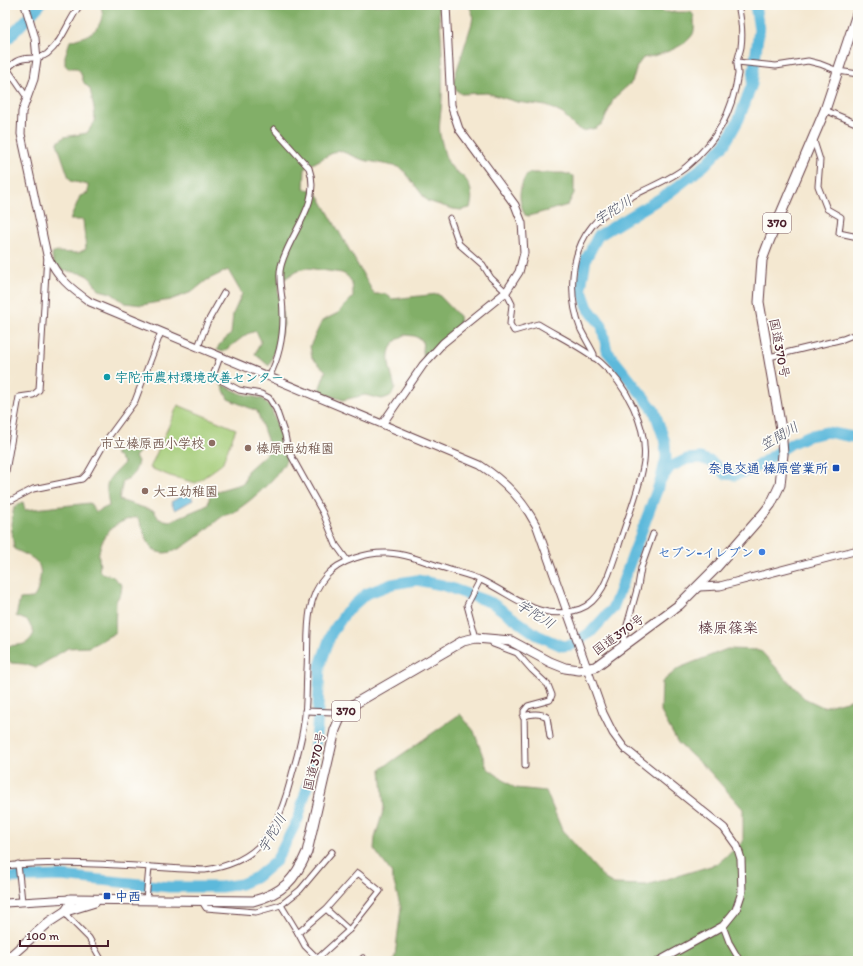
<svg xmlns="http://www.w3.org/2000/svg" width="863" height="966" font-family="Itim,'Klee One',sans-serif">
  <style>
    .green { fill: #a3cb76; stroke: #767550 }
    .forest { fill: #82af67; stroke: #666749 }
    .water { fill: #5db9db; stroke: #546c83 }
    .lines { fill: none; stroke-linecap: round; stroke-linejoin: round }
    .river { stroke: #5db9db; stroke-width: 11 }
    .street-casing { stroke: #643d44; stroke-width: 7 }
    .secondary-casing { stroke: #643d44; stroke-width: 9 }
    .highway-casing { stroke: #643d44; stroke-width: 11 }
    .street { stroke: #fff; stroke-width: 5 }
    .secondary { stroke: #fff; stroke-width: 7 }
    .highway { stroke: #fff; stroke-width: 9 }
    .culture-dot { fill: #0f9aa8; stroke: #fdfcf7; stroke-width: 1.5 }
    .education-dot { fill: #8d6e63; stroke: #fdfcf7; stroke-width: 1.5 }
    .transit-dot { fill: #1a4fb4; stroke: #fdfcf7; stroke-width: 1.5 }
    .shop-dot { fill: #3f7fe0; stroke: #fdfcf7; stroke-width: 1.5 }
    .labels { text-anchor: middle; stroke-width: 3.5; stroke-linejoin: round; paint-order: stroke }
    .shield { fill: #fdfcf7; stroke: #806168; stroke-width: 1 }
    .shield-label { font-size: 12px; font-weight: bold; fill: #4a1f2b }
    .street-label { font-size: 13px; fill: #4a1f2b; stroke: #fdfcf7 }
    .culture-label { font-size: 13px; font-weight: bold; fill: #0d838f; stroke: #fdfcf7; text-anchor: start }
    .education-label { font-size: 13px; font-weight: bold; fill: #785e54; stroke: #fdfcf7; text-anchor: start }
    .transit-label { font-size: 13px; font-weight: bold; fill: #164399; stroke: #fdfcf7; text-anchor: end }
    .shop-label { font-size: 13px; font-weight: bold; fill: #366cbe; stroke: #fdfcf7; text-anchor: end }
    .water-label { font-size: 14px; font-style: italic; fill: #515569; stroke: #fdfcf7 }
    .quarter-label { font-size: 15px; fill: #4a1f2b; stroke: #fdfcf7 }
  </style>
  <rect width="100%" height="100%" fill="#fdfcf7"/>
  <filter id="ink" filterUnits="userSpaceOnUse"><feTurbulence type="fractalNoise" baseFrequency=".025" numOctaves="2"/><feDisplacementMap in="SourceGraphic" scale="8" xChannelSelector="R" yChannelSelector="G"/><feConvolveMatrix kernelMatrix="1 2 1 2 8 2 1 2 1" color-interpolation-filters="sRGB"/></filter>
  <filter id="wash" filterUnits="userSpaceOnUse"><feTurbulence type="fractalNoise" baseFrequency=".012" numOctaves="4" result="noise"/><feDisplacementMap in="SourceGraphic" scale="16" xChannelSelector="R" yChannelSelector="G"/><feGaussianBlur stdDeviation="0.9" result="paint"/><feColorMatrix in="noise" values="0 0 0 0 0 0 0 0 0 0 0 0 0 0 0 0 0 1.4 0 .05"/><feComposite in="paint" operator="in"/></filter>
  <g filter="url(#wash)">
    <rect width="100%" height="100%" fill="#f4e8d1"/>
    <polygon class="green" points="178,405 236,429 222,464 196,483 170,476 150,468"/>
    <g class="forest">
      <path d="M100 5H438C442 35 443 67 442 97 442 111 437 126 441 139 443 147 445 159 450 165 453 170 457 172 461 175 471 182 474 197 470 208L461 210 453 209 427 201 405 172 399 167 363 160 338 150 305 168 304 189 313 190 319 196 374 294H386L392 299 438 294 459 316 460 325 424 360 422 340 414 336 405 335C380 347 390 367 395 388L391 396 382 399 365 395 343 400 322 393 319 390 326 371 312 358 310 346 322 321 338 313 353 297C353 286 353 278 342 273L307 268 298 270 280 282 278 290 284 324 269 366 255 354 261 341 256 331 247 334 223 352 217 350 219 345 231 334 233 314 242 294 228 270 207 280 192 292 170 300 142 305 125 303 111 293 99 290 91 279 85 274 62 270 54 265 52 256 53 252 78 253 86 249 83 220H70L80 196 88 193V185L71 181 69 178 57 143 64 137 87 133 95 121 94 108 90 89 84 83 80 71 76 68H68L65 65V56L70 41C85 36 98 34 102 17 103 13 102 9 100 5Z"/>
      <path d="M469 5H640L666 12H691L694 16C694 21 695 30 693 34 685 48 657 56 643 58L637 66 632 82 614 98 603 123 596 128 583 131 575 127 563 114 547 106 517 102 487 93 461 94 454 88V79L472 23 473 15Z"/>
      <path d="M531 173H563L574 176V193L568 205 529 216 525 215C518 199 518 189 527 174Z"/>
      <path d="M221 384 242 394 263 399 271 408 288 455C283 474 251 501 234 512 231 514 227 514 223 516 208 526 178 559 158 552 146 548 144 527 137 517 117 521 103 531 99 552 98 558 101 565 99 571L103 574 112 576 122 585 121 593 116 601 115 633 89 647 68 648 36 668 24 664 11 663 8 659V646C22 644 27 647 34 633L28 621 16 616 20 599 33 598C37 594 38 589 39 583 45 560 32 558 14 549L11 524 14 507 23 502 25 510 90 503 96 512 109 506C105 479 105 483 124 463L115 454 127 442 144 440 146 444 135 457 138 461C136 472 133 477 123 481L119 500 154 511 159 519 170 521 208 505 210 493 244 483 247 471 267 453 269 445 257 411 228 399Z"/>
      <polygon points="727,649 760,650 804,698 823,707 858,698 858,961 393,961 395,956 401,908 391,872 374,849 375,838 384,808 381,769 460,714 474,731 487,768 515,788 546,791 562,830 605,879 614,884 647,885 717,864 743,842 743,809 710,772 678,743 661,712 662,682 679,668"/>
    </g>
    <polygon class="water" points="189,492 193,500 175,510 171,502"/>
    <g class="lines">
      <g class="river">
        <polyline points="5,42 40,5"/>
        <polyline points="663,477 670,467 687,459 700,458 712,462 725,474 735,475 751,470 792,443 808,436 827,432 858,438"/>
        <polyline points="5,878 61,876 169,887 221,887 241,884 257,877 276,861 298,819 312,770 317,728 320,666 331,634 346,612 366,594 392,584 417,580 442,585 492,603 537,635 562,646 571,645 591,632 613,608 660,482 666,458 665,442 654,410 607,351 602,326 588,308 581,288 586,259 598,236 669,193 704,166 725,144 739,119 752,84 759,29 755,5"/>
      </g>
    </g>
  </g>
  <g filter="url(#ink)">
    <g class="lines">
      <defs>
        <g id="street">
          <polyline points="737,62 776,66 808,61 820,64 838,71 858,74"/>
          <polyline points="6,67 26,96"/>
          <path d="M5 71C8 68 13 63 17 61 26 56 37 61 47 54 63 41 68 21 80 5"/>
          <polyline points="825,110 858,124"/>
          <polyline points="813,138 820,160 818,186 827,209 841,217 839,233 858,237"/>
          <polyline points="198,347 207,323 224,293"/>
          <polyline points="220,357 213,376 239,390 261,394 269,398 276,409 285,435 288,450 323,513 336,545 347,560"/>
          <polyline points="769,357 843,339 858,333"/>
          <path d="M594 358V354C590 346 585 338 581 330 568 297 569 254 592 226 602 214 617 205 631 197 649 187 670 180 686 167 717 141 732 114 738 74 738 70 737 66 737 62 738 57 740 52 741 47 743 33 741 18 738 5"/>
          <path d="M269 377C282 352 285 327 282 299 281 289 278 276 281 266 289 233 322 204 309 168L274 129"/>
          <polyline points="5,477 19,397 33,395 39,390 47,255"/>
          <polyline points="5,500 12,500 33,489 82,479 87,474 107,439 135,401 161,332"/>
          <polyline points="476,638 467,605 480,580"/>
          <polyline points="492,639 493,644 517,653 532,670 548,685 552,695 550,700 528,706 524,711 525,766"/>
          <polyline points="623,646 624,636 638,586 641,568 653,534"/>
          <polyline points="305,711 334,712 341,716"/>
          <path d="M523 717C530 713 541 713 547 717L550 737"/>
          <polyline points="18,864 22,901"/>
          <path d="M5 866C71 859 139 867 205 870 263 862 279 827 292 774 297 757 302 740 304 722 307 705 306 687 307 669 309 638 303 601 326 576 340 560 368 552 388 553 407 554 426 562 444 568 456 572 470 575 481 580 515 596 540 623 580 609 604 600 611 567 619 545 627 518 640 490 644 461 648 427 626 384 600 362 585 349 556 335 538 324L514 331 510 324 512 304 506 292 491 278 483 265 459 244 450 218"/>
          <polyline points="146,900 149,867"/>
          <polyline points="201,900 206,908 256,912 281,905 298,933 326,909 349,930 380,891 358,873 326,909"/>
          <polyline points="281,905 300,890 332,852"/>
          <polyline points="66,911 68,917 89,938 102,961"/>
          <polyline points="723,926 729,942 740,961"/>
          <polyline points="298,933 305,946 320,961"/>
          <polyline points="318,958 349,930"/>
          <polyline points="360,961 363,958"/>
        </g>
        <g id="secondary">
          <path d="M25 5 35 38 37 59 34 79 22 112 21 134 47 255C58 278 69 287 90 302L480 465C506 482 523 500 537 527L603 713 613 733 624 748 724 828 737 846 741 859 742 892 736 910 723 926 659 961"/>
          <polyline points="383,423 423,365 443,343 506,292 519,272 524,253 522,223 515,205 459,129 451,105 446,5"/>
          <polyline points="699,587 720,586 858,550"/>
          <polyline points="5,903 70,899"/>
        </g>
        <g id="highway">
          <polyline points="66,911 95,902"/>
          <path d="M5 961 49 922 66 911 70 905V899L253 901C283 893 295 880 307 852L335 730 341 716 356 703 463 641 476 638 511 641 550 662 565 668 579 670 595 667 679 605 714 570 764 513 771 504 780 485 783 454 781 429 759 302 762 260 770 239 825 110 858 11"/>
        </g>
      </defs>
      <use href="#street" class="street-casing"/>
      <use href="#secondary" class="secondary-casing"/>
      <use href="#highway" class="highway-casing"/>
      <use href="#street" class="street"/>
      <use href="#secondary" class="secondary"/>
      <use href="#highway" class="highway"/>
    </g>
  </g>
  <circle class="culture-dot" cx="107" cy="377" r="4"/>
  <g class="education-dot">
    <circle cx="212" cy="443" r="4"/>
    <circle cx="248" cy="448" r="4"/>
    <circle cx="145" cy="491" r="4"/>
  </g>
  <g class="transit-dot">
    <rect x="832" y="464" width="8" height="8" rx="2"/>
    <rect x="103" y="892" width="8" height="8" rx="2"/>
  </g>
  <circle class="shop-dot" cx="762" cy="552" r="4"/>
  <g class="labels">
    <g class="shield">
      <rect x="763" y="213" width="28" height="20" rx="3"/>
      <rect x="332" y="701" width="28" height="20" rx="3"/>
    </g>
    <g class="shield-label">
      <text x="777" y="227">370</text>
      <text x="346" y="715">370</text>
    </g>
    <g class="street-label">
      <text transform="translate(780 348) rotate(79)" y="5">国道370号</text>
      <text transform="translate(618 634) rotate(-36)" y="5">国道370号</text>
      <text transform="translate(314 761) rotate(-77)" y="5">国道370号</text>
    </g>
    <g class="culture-label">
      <text x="115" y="382">宇陀市農村環境改善センター</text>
    </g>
    <g class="education-label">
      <text x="204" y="448" text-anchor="end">市立榛原西小学校</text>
      <text x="256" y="453">榛原西幼稚園</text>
      <text x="153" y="496">大王幼稚園</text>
    </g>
    <g class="transit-label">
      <text x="828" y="473">奈良交通 榛原営業所</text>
      <text x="115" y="901" text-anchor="start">中西</text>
    </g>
    <g class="shop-label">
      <text x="754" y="557">セブン-イレブン</text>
    </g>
    <g class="water-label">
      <text transform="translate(613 210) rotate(-32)" y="5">宇陀川</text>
      <text transform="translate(779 436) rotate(-30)" y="5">笠間川</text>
      <text transform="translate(536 614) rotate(32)" y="5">宇陀川</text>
      <text transform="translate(272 833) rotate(-60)" y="5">宇陀川</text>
    </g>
    <g class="quarter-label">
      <text x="728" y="633">榛原篠楽</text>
    </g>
  </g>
  <rect width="863" height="966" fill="none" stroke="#fdfcf7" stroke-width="20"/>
  <path d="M20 940v6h88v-6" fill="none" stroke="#4a1f2b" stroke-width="2"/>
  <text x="26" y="940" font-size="12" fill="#4a1f2b" stroke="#fdfcf7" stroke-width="3" paint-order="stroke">100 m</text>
</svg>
